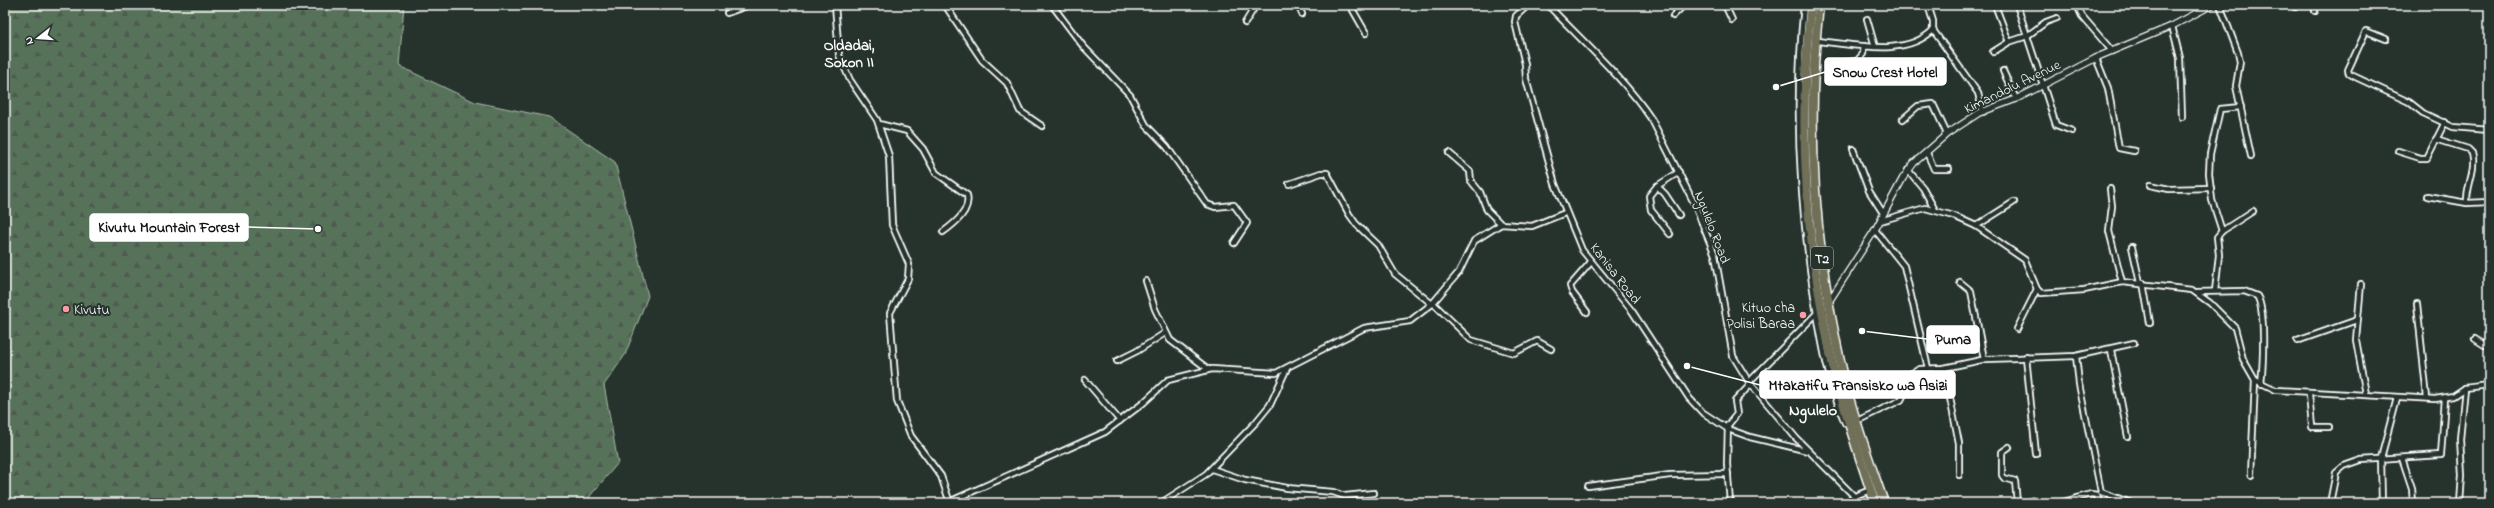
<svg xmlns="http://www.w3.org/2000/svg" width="2494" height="508" font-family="'Indie Flower',sans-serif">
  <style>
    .forest { fill: url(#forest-firs); stroke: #abb9ac }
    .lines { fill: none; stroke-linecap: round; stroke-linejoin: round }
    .minor-casing { stroke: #fff; stroke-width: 8 }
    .tertiary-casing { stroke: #fff; stroke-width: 8 }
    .trunk-casing { stroke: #fff; stroke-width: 11 }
    .minor { stroke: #26332d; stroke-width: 4.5 }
    .tertiary { stroke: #26332d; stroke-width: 5.5 }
    .trunk { stroke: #706f59; stroke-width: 8 }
    .poi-dot { fill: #ff9aa2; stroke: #26332d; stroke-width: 1.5 }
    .labels { text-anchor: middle; stroke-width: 4; stroke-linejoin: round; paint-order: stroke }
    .shield { fill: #26332d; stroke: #bec2c0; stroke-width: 1 }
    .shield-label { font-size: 13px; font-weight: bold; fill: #fff }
    .street-label { font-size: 14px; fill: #fff; stroke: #26332d }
    .poi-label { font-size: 14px; fill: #fff; stroke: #26332d; text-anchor: end }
    .neighbourhood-label { font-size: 15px; font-weight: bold; fill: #fff; stroke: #26332d }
    .quarter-label { font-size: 16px; font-weight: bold; fill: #fff; stroke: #26332d }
    .leader { fill: none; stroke: #fff; stroke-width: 1.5 }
    .callout-dot { fill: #fff; stroke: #26332d; stroke-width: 1.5 }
    .callout { fill: #fff; stroke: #fff; stroke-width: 1.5 }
    .callout-label { font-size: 15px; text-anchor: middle; font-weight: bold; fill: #111 }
  </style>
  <defs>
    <pattern id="forest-firs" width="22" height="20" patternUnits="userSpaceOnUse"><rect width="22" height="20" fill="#57735a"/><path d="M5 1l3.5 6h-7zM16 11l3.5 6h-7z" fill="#505a51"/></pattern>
  </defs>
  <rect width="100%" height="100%" fill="#26332d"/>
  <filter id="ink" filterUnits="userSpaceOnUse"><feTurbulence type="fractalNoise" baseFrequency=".025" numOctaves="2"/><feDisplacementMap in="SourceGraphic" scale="8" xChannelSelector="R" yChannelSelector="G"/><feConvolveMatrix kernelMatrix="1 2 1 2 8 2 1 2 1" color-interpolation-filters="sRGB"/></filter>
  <g filter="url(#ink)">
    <polygon class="forest" points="5,5 404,5 399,66 475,102 549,117 615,162 648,296 625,355 604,385 618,463 590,496 588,503 5,503"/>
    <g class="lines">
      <defs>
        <g id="minor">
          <polyline points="835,5 839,55 850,80 877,120 889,156 892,225 909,264 908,279 890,313 897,401 911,436 941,476 950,503"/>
          <polyline points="945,5 982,60 1007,83 1020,111 1042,126"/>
          <polyline points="1052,5 1083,46 1130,95 1146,125 1167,147 1207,204 1215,207 1234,205 1247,223 1234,243"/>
          <polyline points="1298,5 1302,14"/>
          <polyline points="1350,5 1366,33"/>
          <polyline points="1528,5 1516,16 1515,22 1525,64 1526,79 1555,184 1582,250 1632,311 1689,398 1702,412 1728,429 1750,437 1808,451"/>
          <path d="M1548 5C1583 42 1624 78 1652 120L1693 201 1715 255 1733 356 1749 382 1796 438 1861 503"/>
          <polyline points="1725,5 1732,20"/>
          <path d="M1804 5C1794 102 1799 200 1814 296 1821 339 1828 383 1845 423"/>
          <polyline points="1995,5 2009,42"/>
          <polyline points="2017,5 2056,125 2072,131"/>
          <polyline points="2077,5 2082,16 2112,51"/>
          <polyline points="2220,5 2238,53 2240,62 2236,86 2251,156"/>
          <polyline points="2295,7 2295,5"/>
          <polyline points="2315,11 2316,5"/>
          <polyline points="727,13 749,5"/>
          <polyline points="1673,16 1684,5"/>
          <polyline points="1867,19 1875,47"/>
          <polyline points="1245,23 1256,5"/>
          <polyline points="2172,26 2180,58 2182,117"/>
          <polyline points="1933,30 1978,93 1983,112"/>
          <polyline points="2386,39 2366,31 2348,70 2349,74 2409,102 2423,113 2453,127 2489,130"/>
          <path d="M1816 41C1851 43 1904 59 1933 30V21L1928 5"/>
          <polyline points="1993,52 2009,42 2027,36 2046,22 2057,18"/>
          <polyline points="2096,58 2108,88 2119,148 2134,151"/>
          <polyline points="1833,64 1857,61 1863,54 1864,46"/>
          <polyline points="2003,71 2016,99"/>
          <polyline points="1903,119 1918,106 1933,104 1947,134"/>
          <path d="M879 124 907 131 923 149 936 173 967 195C971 211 954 224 943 232"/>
          <path d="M2436 139 2468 149 2472 153C2477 170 2466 185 2467 203"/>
          <polyline points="1853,149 1869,191 1883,213"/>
          <polyline points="2398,151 2420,158 2427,158 2445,122"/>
          <polyline points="1449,153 1470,171 1471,181 1480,192 1487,210 1501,224"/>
          <polyline points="1927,153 1934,169 1949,169"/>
          <polyline points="1908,170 1923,188 1935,210"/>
          <polyline points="1289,184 1321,173 1327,173 1349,214 1356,224 1378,245 1395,274 1432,304"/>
          <polyline points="2150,185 2169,189 2211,188"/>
          <polyline points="1657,186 1665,194 1679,215"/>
          <polyline points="2110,189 2112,206 2109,231 2122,282"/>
          <polyline points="2427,196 2467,203 2489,202"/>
          <polyline points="1880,221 1925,208 1954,216 1976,226 2025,260 2037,289 2041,293 2084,290 2122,282 2192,290 2210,303 2235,328 2243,359 2255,380 2276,390 2435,399 2453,396 2465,388 2489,385"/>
          <polyline points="1976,226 2014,202"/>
          <polyline points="1875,230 1904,266 1928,368"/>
          <polyline points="2222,231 2212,200 2209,173 2210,154 2220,109 2241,107"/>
          <polyline points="1670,234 1651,210 1649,196 1657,186 1679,172"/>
          <polyline points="2132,247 2140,283"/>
          <polyline points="1146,281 1155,309 1170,340 1208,369"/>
          <polyline points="1960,282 1971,291 1984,359"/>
          <polyline points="2143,283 2150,323"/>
          <polyline points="2361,284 2356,340 2366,394"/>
          <polyline points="2215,291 2219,255 2217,237 2222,231 2253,211"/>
          <path d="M2197 292 2244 291 2257 296C2266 310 2263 366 2261 384"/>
          <polyline points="1433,303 1471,340 1514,353 1537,341 1551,349"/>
          <polyline points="2417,304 2427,398"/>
          <polyline points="1587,312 1572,292 1570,286 1591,262"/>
          <polyline points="2017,329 2037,289"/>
          <polyline points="2475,339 2489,348"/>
          <polyline points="2297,341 2357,320"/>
          <polyline points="2111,350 2128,437"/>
          <polyline points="2076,356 2079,384 2101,492 2131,503"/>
          <polyline points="2026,357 2036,454"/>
          <polyline points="1117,361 1137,351 1165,333"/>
          <polyline points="1944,368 1959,443 1959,475"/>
          <polyline points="1085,380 1120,421"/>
          <polyline points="1749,382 1818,312"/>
          <polyline points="2309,394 2312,427 2329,427"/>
          <polyline points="1861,419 1901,400 1903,396 1902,378 1920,369 1944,368 1986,359 2076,356 2134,343"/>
          <polyline points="2009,447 2002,452 2002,475 2004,478 2015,481 2017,503"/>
          <polyline points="2402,458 2412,488 2413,503"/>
          <polyline points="1212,469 1245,480 1287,488 1333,492 1345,496 1374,493"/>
          <polyline points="2251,475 2255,380"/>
          <polyline points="1588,486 1670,475 1728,474"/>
          <polyline points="1855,496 1870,490"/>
          <polyline points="949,502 1105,432 1142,404 1168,380 1212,369 1276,373 1364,328 1410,321 1432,304 1459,272 1474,241 1501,224 1532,226 1565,213"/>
          <polyline points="1161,503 1206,474 1256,422 1270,405 1287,368"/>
          <polyline points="1730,503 1727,464 1728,425 1737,414 1735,401 1751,384"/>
          <polyline points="2023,503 2035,500 2044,503"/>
          <polyline points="2060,503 2091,494 2097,495 2099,503"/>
          <polyline points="2330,503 2336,473 2344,466 2361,460 2441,455 2445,398"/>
          <polyline points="2382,503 2381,458 2397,398"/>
          <polyline points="2460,503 2462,475 2460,439 2465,388"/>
        </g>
        <polyline id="tertiary" points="1828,303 1875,230 1903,178 1914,163 1947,134 1979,113 2016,99 2100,56 2172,26 2212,5"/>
        <g id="trunk">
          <path d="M1811 5C1799 110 1804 219 1824 322 1835 384 1855 444 1875 503"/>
          <path d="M1819 5C1805 131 1815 259 1845 382 1855 423 1870 463 1884 503"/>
        </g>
      </defs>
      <use href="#minor" class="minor-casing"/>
      <use href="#tertiary" class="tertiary-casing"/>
      <use href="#trunk" class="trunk-casing"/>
      <use href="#minor" class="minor"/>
      <use href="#tertiary" class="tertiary"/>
      <use href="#trunk" class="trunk"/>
    </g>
  </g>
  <g class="poi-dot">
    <circle cx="66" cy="309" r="4"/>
    <circle cx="1803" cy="315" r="4"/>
  </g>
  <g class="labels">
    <rect class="shield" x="1811" y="247" width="22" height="22" rx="3"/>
    <g class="shield-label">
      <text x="1822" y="263">T2</text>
    </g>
    <g class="street-label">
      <text transform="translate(2012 86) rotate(-26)" y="5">Kimandolu Avenue</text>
      <text transform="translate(1713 227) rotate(69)" y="5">Ngulelo Road</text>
      <text transform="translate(1616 273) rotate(52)" y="5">Kanisa Road</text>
    </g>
    <g class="poi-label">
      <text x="1795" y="312">Kituo cha<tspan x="1795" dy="16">Polisi Baraa</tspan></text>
      <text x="74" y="314" text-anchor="start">Kivutu</text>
    </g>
    <g class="neighbourhood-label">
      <text x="849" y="50">Oldadai,<tspan x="849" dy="17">Sokon II</tspan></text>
    </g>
    <g class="quarter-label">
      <text x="1813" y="415">Ngulelo</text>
    </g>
  </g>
  <path class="leader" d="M1776 87L1825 72M318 229L248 227M1862 331L1927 339M1687 366L1760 385"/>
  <g class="callout-dot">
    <circle cx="1776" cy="87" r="4"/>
    <circle cx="318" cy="229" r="4"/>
    <circle cx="1862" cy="331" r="4"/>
    <circle cx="1687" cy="366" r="4"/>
  </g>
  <g class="callout">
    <rect x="1825" y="58" width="121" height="27" rx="4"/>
    <rect x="90" y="214" width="158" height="27" rx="4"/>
    <rect x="1927" y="326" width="52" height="27" rx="4"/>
    <rect x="1760" y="371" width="195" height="27" rx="4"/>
  </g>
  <g class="callout-label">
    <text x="1885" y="77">Snow Crest Hotel</text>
    <text x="169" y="232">Kivutu Mountain Forest</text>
    <text x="1953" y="344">Puma</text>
    <text x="1858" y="390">Mtakatifu Fransisko wa Asizi</text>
  </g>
  <rect width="2494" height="508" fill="none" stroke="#26332d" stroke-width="20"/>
  <rect x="10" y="10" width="2474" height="488" fill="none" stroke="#fff" stroke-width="1.5" filter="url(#ink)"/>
  <g transform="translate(38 38) rotate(253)" stroke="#26332d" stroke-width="3" paint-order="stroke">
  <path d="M0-3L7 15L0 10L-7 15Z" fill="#ffffff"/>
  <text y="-6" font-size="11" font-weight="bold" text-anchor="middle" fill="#ffffff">N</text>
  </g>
</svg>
